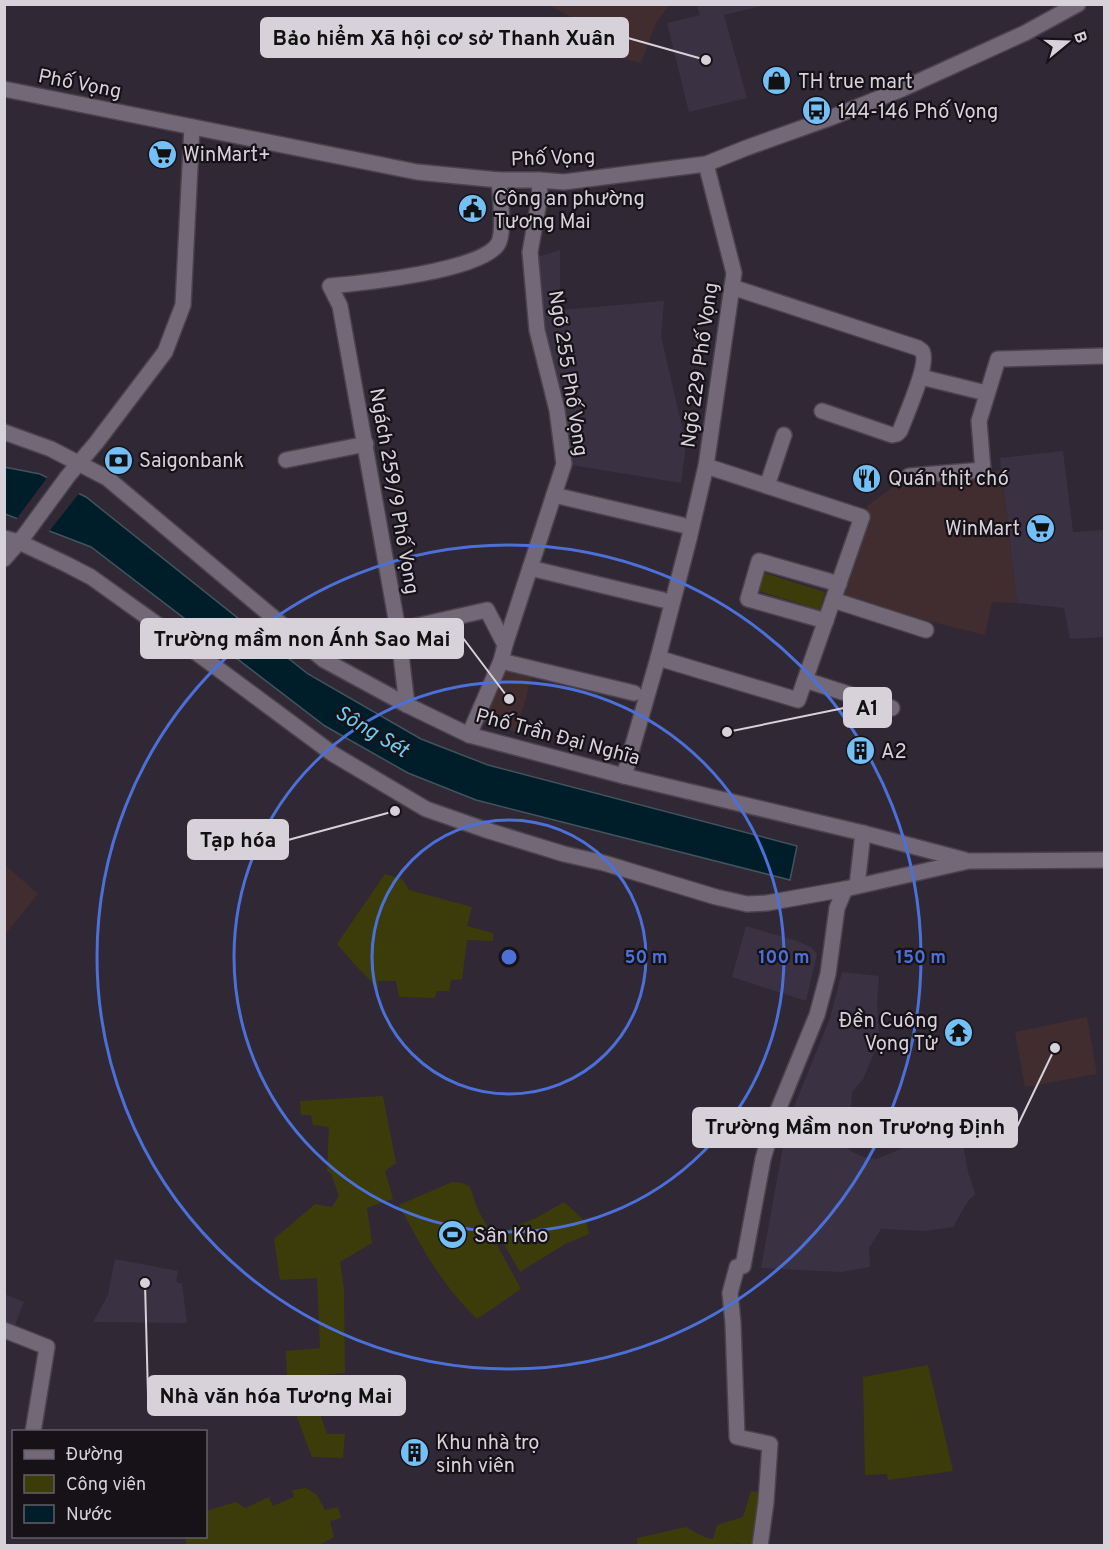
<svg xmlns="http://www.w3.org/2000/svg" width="1109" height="1550" font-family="Overpass,sans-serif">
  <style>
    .commercial { fill: #3a3243 }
    .education { fill: #412d30 }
    .green { fill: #3c3c0b }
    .water { fill: #001e29; stroke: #40545e; stroke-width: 1.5 }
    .pier { fill: #302835 }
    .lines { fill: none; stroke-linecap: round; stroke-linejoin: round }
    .minor-casing { stroke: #4a434d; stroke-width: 18 }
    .minor { stroke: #726877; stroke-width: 15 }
    .ring { fill: none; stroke: #4c6fd8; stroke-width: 3 }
    .labels { text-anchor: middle; stroke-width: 4.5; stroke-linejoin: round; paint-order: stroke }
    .poi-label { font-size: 20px; fill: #d7d2da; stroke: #161218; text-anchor: start }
    .street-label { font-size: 20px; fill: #d7d2da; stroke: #161218 }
    .water-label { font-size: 21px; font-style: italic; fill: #6fccf0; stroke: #161218 }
    .centre { fill: #4c6fd8; stroke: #161218; stroke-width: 3 }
    .ring-label { font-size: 18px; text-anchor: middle; font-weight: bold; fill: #4c6fd8; stroke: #161218; stroke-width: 4.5; stroke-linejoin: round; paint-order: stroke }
    .leader { fill: none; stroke: #d7d2da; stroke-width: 2 }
    .callout-dot { fill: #d7d2da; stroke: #161218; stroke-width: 2 }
    .callout { fill: #d7d2da; stroke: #d7d2da; stroke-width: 2 }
    .callout-label { font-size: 21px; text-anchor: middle; font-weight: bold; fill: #111 }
  </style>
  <rect width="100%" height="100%" fill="#302835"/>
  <g class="commercial">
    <polygon points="697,5 766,5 724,15 747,98 689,112 667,23 700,15"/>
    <polygon points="560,250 560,310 664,301 661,336 686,444 681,483 565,464 541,329 537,257"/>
    <polygon points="1063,451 1073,532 1104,530 1104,637 1070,639 1064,608 1017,603 1000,458"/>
    <polygon points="746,926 797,941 811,947 817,954 806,1001 732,977"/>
    <polygon points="842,972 879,976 877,1001 879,1042 863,1079 852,1092 849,1150 863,1157 877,1159 917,1142 944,1141 963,1143 968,1172 975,1194 968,1201 953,1227 925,1231 881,1229 869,1248 870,1267 841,1272 761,1268 787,1124 830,1018"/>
    <polygon points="115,1259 178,1271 176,1282 182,1284 187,1323 93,1322 108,1295"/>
    <polygon points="4,1294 24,1302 13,1330 5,1326"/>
  </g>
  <g class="education">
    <polygon points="549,5 669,5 656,23 641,63 605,54 606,36"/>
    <polygon points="1001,470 1017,603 992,602 985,635 839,599 865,519 867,506 902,480"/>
    <polygon points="508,669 532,676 516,732 483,722 504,672"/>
    <polygon points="5,865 38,894 5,934"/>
    <polygon points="1087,1017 1097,1074 1025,1087 1015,1032"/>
  </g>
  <g class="green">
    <polygon points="764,573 825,592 820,610 759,591"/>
    <polygon points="385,874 402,879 409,890 472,907 467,926 493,933 493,941 467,940 462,979 451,980 449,991 437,991 435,998 399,997 396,981 378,981 378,988 358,968 337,944"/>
    <polygon points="383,1096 396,1163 385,1171 393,1199 367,1208 372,1243 340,1262 344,1289 345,1373 321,1375 319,1411 327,1434 345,1434 343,1458 312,1457 294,1409 287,1378 286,1351 320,1348 317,1278 280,1280 274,1239 315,1204 332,1207 339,1196 331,1173 327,1171 329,1127 313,1125 311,1115 301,1115 300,1101"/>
    <path d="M452 1182 462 1183 470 1187 477 1208 521 1289 477 1319C441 1284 422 1248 399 1205Z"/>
    <polygon points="564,1202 587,1223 589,1234 565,1244 520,1272 498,1234 538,1217"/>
    <polygon points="928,1365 953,1471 888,1480 887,1474 865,1475 863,1377"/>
    <polygon points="306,1488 317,1495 325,1510 338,1507 341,1518 330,1521 334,1537 319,1545 186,1545 186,1537 206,1536 206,1511 236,1502 245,1508 269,1497 273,1506 294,1497 292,1490"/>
    <polygon points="751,1491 764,1493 758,1545 747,1545 730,1542 741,1545 637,1546 637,1538 686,1527 704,1537 713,1539 717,1525 743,1517"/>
  </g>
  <polygon class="water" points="4,467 40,474 86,497 308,674 421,739 488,765 797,846 790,880 476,800 408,773 325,726 91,547 5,514"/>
  <polygon class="pier" points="49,475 81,491 47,534 15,521"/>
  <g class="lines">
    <defs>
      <g id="minor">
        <polyline points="4,89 417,172 499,180 539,180 564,182 706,164 746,148 830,118 902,89 1025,33 1078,4"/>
        <path d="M732 287 918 348C919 349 921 350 922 351 930 363 905 417 900 431L897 434 892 435 822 411"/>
        <polyline points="921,377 986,393"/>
        <polyline points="4,432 51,449 107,478 324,660 407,705 469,735 624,776 863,833 965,860"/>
        <polyline points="286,460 366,444"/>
        <polyline points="909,476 983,470 979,421 998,359 1104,356"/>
        <polyline points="767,486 784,435"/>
        <polyline points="554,495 682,525"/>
        <polyline points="4,538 19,542 66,564 91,577 186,645 333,754 426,809 486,830 564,854 604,863 716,897 747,904 767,903 845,889 969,861 1104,860"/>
        <polyline points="4,559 24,536 68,476 96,443 165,352 183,305 192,127"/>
        <polyline points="530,568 663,600"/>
        <polyline points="833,600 926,630"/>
        <polyline points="826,621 748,599 759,561 839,584"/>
        <polyline points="398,630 487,610 505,645"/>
        <polyline points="658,658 798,700 862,517 706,466"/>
        <polyline points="501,661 634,693"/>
        <polyline points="805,680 892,708"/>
        <path d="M407 705 398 630 340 306 330 286C363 283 481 271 498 244 505 233 500 194 499 180"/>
        <polyline points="469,735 501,661 505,645 564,464 557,410 537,330 530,252 540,196 539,180"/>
        <polyline points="624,776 658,658 689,539 706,466 734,273 706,164"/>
        <polyline points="857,886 863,833"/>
        <polyline points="4,1330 47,1347 33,1432"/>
        <polyline points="760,1546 766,1502 770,1444 737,1437 733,1323 730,1293 737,1267 743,1266 763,1159 776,1115 817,1015 828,974 837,908 845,889"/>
      </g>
    </defs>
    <use href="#minor" class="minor-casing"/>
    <use href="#minor" class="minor"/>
  </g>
  <g class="ring">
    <circle cx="509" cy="957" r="137"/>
    <circle cx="509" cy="957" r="275"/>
    <circle cx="509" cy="957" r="412"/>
  </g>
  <defs>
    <symbol id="shop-disc" viewBox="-11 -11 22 22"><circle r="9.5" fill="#74c0f6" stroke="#161218"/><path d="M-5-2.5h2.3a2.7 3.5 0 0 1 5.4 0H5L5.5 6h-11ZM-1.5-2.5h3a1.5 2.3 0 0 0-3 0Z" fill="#111"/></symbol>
    <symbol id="bus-disc" viewBox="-11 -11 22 22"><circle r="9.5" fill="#74c0f6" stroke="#161218"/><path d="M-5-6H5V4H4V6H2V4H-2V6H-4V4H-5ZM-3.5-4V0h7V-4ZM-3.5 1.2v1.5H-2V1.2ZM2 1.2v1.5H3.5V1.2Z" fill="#111"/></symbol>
    <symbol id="supermarket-disc" viewBox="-11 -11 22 22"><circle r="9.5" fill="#74c0f6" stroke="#161218"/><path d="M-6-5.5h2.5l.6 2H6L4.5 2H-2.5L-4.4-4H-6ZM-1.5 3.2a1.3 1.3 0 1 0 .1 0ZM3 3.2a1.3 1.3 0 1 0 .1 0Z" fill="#111"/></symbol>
    <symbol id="civic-disc" viewBox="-11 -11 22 22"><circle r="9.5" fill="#74c0f6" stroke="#161218"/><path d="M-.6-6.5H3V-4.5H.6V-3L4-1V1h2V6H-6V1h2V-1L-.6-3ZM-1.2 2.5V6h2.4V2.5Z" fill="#111"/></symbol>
    <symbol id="bank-disc" viewBox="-11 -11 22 22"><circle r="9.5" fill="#74c0f6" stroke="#161218"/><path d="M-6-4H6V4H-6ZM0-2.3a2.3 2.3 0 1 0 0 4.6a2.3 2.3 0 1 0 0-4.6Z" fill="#111"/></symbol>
    <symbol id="restaurant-disc" viewBox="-11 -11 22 22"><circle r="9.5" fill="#74c0f6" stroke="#161218"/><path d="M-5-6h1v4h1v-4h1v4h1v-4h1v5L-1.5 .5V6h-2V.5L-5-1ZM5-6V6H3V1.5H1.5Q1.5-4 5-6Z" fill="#111"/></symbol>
    <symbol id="building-disc" viewBox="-11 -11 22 22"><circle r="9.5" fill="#74c0f6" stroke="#161218"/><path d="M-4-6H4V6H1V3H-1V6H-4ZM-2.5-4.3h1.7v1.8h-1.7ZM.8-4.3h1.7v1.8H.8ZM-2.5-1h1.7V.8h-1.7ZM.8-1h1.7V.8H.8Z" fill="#111"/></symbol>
    <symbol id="temple-disc" viewBox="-11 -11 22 22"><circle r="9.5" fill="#74c0f6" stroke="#161218"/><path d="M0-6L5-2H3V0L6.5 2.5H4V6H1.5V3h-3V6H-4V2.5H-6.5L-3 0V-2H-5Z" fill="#111"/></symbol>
    <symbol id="stadium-disc" viewBox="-11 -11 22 22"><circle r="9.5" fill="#74c0f6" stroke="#161218"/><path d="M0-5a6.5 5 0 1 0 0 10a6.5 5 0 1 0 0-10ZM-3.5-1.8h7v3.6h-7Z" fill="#111"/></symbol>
  </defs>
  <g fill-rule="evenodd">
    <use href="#shop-disc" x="760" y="64" width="33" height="33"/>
    <use href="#bus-disc" x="800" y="94" width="33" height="33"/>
    <use href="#supermarket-disc" x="146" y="138" width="33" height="33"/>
    <use href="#civic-disc" x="456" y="192" width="33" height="33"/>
    <use href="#bank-disc" x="102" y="444" width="33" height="33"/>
    <use href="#restaurant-disc" x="850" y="462" width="33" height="33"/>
    <use href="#supermarket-disc" x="1024" y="512" width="33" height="33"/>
    <use href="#building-disc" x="844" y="734" width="33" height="33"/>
    <use href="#temple-disc" x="942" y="1016" width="33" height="33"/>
    <use href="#stadium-disc" x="436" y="1218" width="33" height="33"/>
    <use href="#building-disc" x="398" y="1436" width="33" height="33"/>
  </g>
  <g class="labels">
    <g class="poi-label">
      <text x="798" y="88">TH true mart</text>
      <text x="838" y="118">144-146 Phố Vọng</text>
      <text x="183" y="161">WinMart+</text>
      <text x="494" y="205">Công an phường<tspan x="494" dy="23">Tương Mai</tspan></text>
      <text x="139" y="467">Saigonbank</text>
      <text x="888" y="485">Quán thịt chó</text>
      <text x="1020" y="535" text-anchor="end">WinMart</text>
      <text x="881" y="758">A2</text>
      <text x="938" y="1027" text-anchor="end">Đền Cuông<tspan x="938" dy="23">Vọng Tử</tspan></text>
      <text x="474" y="1242">Sân Kho</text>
      <text x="436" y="1449">Khu nhà trọ<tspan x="436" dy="23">sinh viên</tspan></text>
    </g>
    <g class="street-label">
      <text transform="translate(80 83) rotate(11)" y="7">Phố Vọng</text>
      <text transform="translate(553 157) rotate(-2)" y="7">Phố Vọng</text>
      <text transform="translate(699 365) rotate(-82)" y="7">Ngõ 229 Phố Vọng</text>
      <text transform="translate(569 373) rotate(81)" y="7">Ngõ 255 Phố Vọng</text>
      <text transform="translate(395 491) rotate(80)" y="7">Ngách 259/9 Phố Vọng</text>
      <text transform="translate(558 736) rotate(15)" y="7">Phố Trần Đại Nghĩa</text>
    </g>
    <g class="water-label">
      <text transform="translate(372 731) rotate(31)" y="7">Sông Sét</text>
    </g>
  </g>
  <circle cx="509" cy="957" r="9" class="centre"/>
  <g class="ring-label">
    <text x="646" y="963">50 m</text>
    <text x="784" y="963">100 m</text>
    <text x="921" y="963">150 m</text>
  </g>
  <path class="leader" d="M706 60L628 38M509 699L463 638M727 732L844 708M395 811L288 840M1055 1048L1017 1127M145 1283L148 1395"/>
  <g class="callout-dot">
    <circle cx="706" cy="60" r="6"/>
    <circle cx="509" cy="699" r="6"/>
    <circle cx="727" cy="732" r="6"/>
    <circle cx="395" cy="811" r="6"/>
    <circle cx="1055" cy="1048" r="6"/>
    <circle cx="145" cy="1283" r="6"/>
  </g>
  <g class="callout">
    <rect x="261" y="18" width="367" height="39" rx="6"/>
    <rect x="141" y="619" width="322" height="39" rx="6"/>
    <rect x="844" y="688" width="47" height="39" rx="6"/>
    <rect x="188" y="820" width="100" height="39" rx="6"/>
    <rect x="693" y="1108" width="324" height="39" rx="6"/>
    <rect x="148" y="1376" width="257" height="39" rx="6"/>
  </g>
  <g class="callout-label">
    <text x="444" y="45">Bảo hiểm Xã hội cơ sở Thanh Xuân</text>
    <text x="302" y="646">Trường mầm non Ánh Sao Mai</text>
    <text x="867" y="715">A1</text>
    <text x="238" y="847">Tạp hóa</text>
    <text x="855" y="1134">Trường Mầm non Trương Định</text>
    <text x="276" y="1403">Nhà văn hóa Tương Mai</text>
  </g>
  <rect width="1109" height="1550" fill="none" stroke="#d7d2da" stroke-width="12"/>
  <rect x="12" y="1430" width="195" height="108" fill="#161218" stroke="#635f66" stroke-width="1.5"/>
  <rect x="24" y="1450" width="30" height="9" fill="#726877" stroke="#635f66" stroke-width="1.5"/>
  <text x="66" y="1460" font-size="18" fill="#d7d2da">Đường</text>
  <rect x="24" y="1475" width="30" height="18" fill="#3c3c0b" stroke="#635f66" stroke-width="1.5"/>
  <text x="66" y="1490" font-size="18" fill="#d7d2da">Công viên</text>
  <rect x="24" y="1505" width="30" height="18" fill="#001e29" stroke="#635f66" stroke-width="1.5"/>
  <text x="66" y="1520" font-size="18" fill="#d7d2da">Nước</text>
  <g transform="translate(1067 42) rotate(71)" stroke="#161218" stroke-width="4.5" paint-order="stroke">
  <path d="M0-4.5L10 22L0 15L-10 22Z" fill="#d7d2da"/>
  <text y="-9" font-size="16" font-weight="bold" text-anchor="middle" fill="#d7d2da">B</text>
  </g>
</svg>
